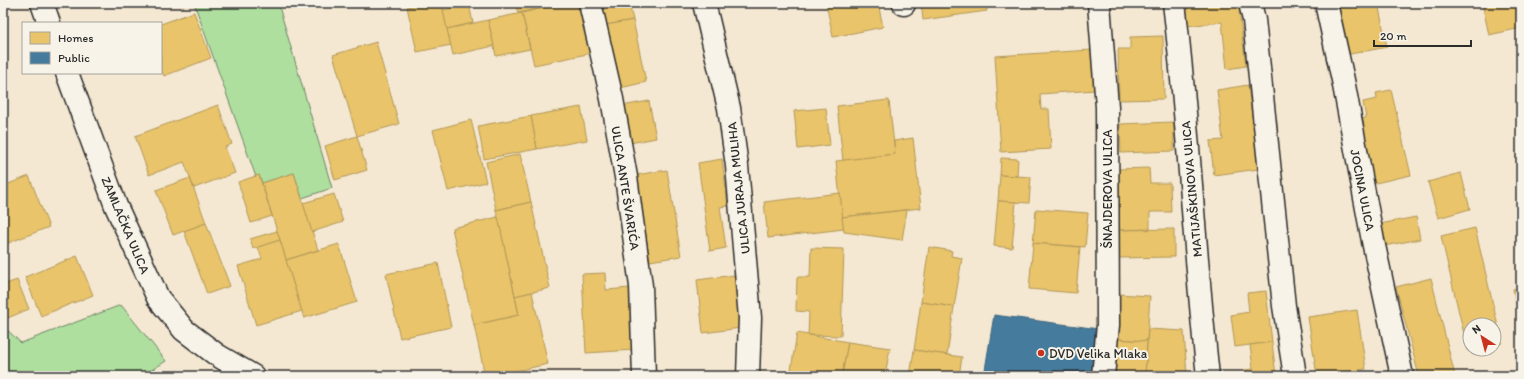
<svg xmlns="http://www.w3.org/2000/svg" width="1524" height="379" font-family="Itim,sans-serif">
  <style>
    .green { fill: #aedf9f; stroke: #6c8565 }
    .homes { fill: #e9c46a; stroke: #b09657 }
    .public { fill: #457b9d; stroke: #3d637b }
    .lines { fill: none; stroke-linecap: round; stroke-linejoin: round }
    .minor-casing { stroke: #2b2b2b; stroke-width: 25 }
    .tertiary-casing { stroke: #2b2b2b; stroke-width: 25 }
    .minor { stroke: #f7f3e8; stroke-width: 22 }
    .tertiary { stroke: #f7f3e8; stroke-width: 22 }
    .poi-dot { fill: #c8321e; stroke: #f7f3e8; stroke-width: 1.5 }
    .labels { text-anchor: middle; stroke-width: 4; stroke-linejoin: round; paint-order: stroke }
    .street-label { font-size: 13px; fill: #2b2b2b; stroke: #f7f3e8 }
    .poi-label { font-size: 13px; fill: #2b2b2b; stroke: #f7f3e8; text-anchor: start }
  </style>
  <rect width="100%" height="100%" fill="#f5e8d2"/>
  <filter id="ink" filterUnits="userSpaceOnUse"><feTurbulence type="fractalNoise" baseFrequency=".025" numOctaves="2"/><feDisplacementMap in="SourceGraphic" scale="8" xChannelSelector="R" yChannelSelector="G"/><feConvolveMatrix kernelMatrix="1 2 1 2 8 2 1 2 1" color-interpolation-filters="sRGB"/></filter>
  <g filter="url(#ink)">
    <g class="green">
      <polygon points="194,3 278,3 332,188 302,198 294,173 262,183 259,175 256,177"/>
      <polygon points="121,305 166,361 142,376 3,376 3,326 21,343"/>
    </g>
    <g class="homes">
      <polygon points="423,3 442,3 451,45 417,52 407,7"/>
      <polygon points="515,3 564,3 518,13"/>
      <polygon points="564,3 580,3 592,53 534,65 522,13"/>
      <polygon points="601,3 629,3 633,20 606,25"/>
      <polygon points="826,3 878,3 883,27 833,37"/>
      <polygon points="921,3 986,3 987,11 923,20"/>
      <polygon points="1183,3 1238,3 1246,66 1227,69 1222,22 1186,26"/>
      <polygon points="1335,3 1378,3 1387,47 1345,55"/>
      <polygon points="1482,3 1521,3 1521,28 1489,35"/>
      <polygon points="469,4 473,23 447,29 443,10"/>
      <polygon points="194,12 211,58 164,76 161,68 161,24"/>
      <polygon points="522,13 530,49 496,56 488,20"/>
      <polygon points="488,20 494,46 453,55 447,29"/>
      <polygon points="633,20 646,82 620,88 606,25"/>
      <polygon points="1163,36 1164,99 1119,100 1118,49 1130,49 1130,37"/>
      <polygon points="376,42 399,124 357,136 333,55"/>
      <polygon points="1092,50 1095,90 1040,94 1041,109 1049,109 1051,149 1001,152 995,56"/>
      <polygon points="1248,85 1259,169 1214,175 1210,141 1223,140 1217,90"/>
      <polygon points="1391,90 1411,175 1371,184 1357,120 1366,118 1363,102 1377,99 1376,93"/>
      <polygon points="889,100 895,154 843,161 837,106"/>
      <polygon points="649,101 656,138 630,143 622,106"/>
      <polygon points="218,105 232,144 225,147 235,173 194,188 184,162 149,175 135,136"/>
      <polygon points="581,107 587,140 537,149 531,116"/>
      <polygon points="826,108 830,145 798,149 794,111"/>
      <polygon points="531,116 537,149 484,159 478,126"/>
      <polygon points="471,120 486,182 448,191 433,130"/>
      <polygon points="1174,122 1174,151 1121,153 1120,124"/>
      <polygon points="357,136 367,170 335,180 325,146"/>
      <polygon points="913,138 921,208 842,217 836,161 895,154 894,141"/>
      <polygon points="520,154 531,202 496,210 486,162"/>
      <polygon points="1001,158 1018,159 1017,176 1000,175"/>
      <polygon points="722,159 728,206 720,207 726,248 710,251 698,163"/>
      <polygon points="1149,168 1150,183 1170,183 1171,212 1150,212 1150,229 1119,230 1118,169"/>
      <polygon points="667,170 681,256 650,261 636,175"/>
      <polygon points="294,173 318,250 286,260 262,183"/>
      <polygon points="1461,173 1470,209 1438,218 1428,182"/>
      <polygon points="259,175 272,216 251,223 238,182"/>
      <polygon points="1000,175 1031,177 1029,203 998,201"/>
      <polygon points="29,176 49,227 3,245 3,186"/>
      <polygon points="190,178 206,223 173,235 156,190"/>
      <polygon points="840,193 844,229 768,238 764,202"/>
      <polygon points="334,194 343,222 312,232 303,203"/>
      <polygon points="998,201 1016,202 1012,248 994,246"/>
      <polygon points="531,202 550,288 515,296 496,210"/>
      <polygon points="1036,209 1088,213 1085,247 1033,243"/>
      <polygon points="907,210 902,240 844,232 842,217"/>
      <polygon points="498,217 519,315 474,325 452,228"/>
      <polygon points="1416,217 1420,239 1384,246 1380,224"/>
      <polygon points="206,223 230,286 207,294 184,231"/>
      <polygon points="1475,228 1502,343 1494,345 1494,325 1470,325 1470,349 1476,349 1468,351 1441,236"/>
      <polygon points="1174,229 1174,257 1119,258 1119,230"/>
      <polygon points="277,231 280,240 253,249 250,239"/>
      <polygon points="280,240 302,311 256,325 238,266 262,259 258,247"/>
      <polygon points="1033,243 1080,247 1076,293 1029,289"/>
      <polygon points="339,244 357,302 304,318 286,260"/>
      <polygon points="929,247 952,251 951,256 962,258 954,307 921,302"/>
      <polygon points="811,248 844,249 841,336 808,335 809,312 796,311 797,277 810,277"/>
      <polygon points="77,256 93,295 41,316 25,277"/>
      <polygon points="438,263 451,327 400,338 386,274"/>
      <polygon points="605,273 606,290 630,288 634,350 586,353 582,274"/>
      <polygon points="735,275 741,328 703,333 697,280"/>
      <polygon points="1431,278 1455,376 1419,376 1396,287"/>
      <polygon points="17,280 29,309 3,320 3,285"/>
      <polygon points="1521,286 1521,314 1519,315 1513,289"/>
      <polygon points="1266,291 1272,342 1235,347 1231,315 1249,312 1247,293"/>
      <polygon points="532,292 548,364 493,376 485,376 474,325 519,315 515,296"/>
      <polygon points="1119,294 1150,296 1147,341 1116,339"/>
      <polygon points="921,302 954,307 947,355 914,350"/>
      <polygon points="1357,310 1366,369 1317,376 1308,317"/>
      <polygon points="1148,329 1184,331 1187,376 1145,376"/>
      <polygon points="797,333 848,342 842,376 790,376"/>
      <polygon points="1116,339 1147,341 1145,376 1114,376"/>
      <polygon points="848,342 890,348 885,376 842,376"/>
      <polygon points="1272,342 1276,376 1245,376 1244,370 1253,369 1250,345"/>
      <polygon points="914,350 962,357 959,376 910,376"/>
    </g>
    <polygon class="public" points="994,315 1099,329 1091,376 984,376"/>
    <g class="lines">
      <defs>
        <g id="minor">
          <polyline points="590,3 612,99 626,177 641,286 644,376"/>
          <polyline points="704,3 729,108 737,166 750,318 748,376"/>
          <polyline points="904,3 904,4"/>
          <polyline points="1099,3 1107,107 1108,325 1103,376"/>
          <path d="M1174 3C1189 127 1194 252 1208 376"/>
          <polyline points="1250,3 1254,20 1284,306 1295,376"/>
          <polyline points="1326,3 1343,80 1373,241 1402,376"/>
        </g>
        <g id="tertiary">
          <polyline points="42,3 49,23"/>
          <polyline points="67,73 116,206 158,298 184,330 217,355 253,376"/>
        </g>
      </defs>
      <use href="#minor" class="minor-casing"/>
      <use href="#tertiary" class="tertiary-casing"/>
      <use href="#minor" class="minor"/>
      <use href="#tertiary" class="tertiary"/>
    </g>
  </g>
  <circle class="poi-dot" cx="1041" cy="353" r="4"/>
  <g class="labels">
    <g class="street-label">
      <text transform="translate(626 188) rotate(81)" y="5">ULICA ANTE ŠVARIĆA</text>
      <text transform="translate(738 188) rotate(-96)" y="5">ULICA JURAJA MULIHA</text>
      <text transform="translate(1107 189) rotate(-90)" y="5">ŠNAJDEROVA ULICA</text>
      <text transform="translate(1191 189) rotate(-95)" y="5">MATIJAŠKINOVA ULICA</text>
      <text transform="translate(1363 190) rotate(79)" y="5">JOCINA ULICA</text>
      <text transform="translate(126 225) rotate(67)" y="5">ZAMLAČKA ULICA</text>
    </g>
    <g class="poi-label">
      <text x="1049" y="358">DVD Velika Mlaka</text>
    </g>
  </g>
  <rect width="1524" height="379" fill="none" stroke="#f7f3e8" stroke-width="16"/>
  <rect x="8" y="8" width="1508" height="363" fill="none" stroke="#2b2b2b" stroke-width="1.5" filter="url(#ink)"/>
  <rect x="22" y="22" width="140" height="52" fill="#f7f3e8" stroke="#a5a39c"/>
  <rect x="30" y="32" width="20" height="12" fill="#e9c46a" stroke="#a5a39c"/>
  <text x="58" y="42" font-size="12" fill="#2b2b2b">Homes</text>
  <rect x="30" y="52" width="20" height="12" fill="#457b9d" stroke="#a5a39c"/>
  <text x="58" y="62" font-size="12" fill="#2b2b2b">Public</text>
  <g transform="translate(1482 337) rotate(324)"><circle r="19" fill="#f7f3e8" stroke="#a5a39c"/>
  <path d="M0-3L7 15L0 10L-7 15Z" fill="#c8321e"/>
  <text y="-6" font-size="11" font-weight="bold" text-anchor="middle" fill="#2b2b2b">N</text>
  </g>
  <path d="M1374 40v6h97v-6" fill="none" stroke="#2b2b2b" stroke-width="2"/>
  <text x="1380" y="40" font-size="12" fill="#2b2b2b" stroke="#f7f3e8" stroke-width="3" paint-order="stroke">20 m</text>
</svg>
